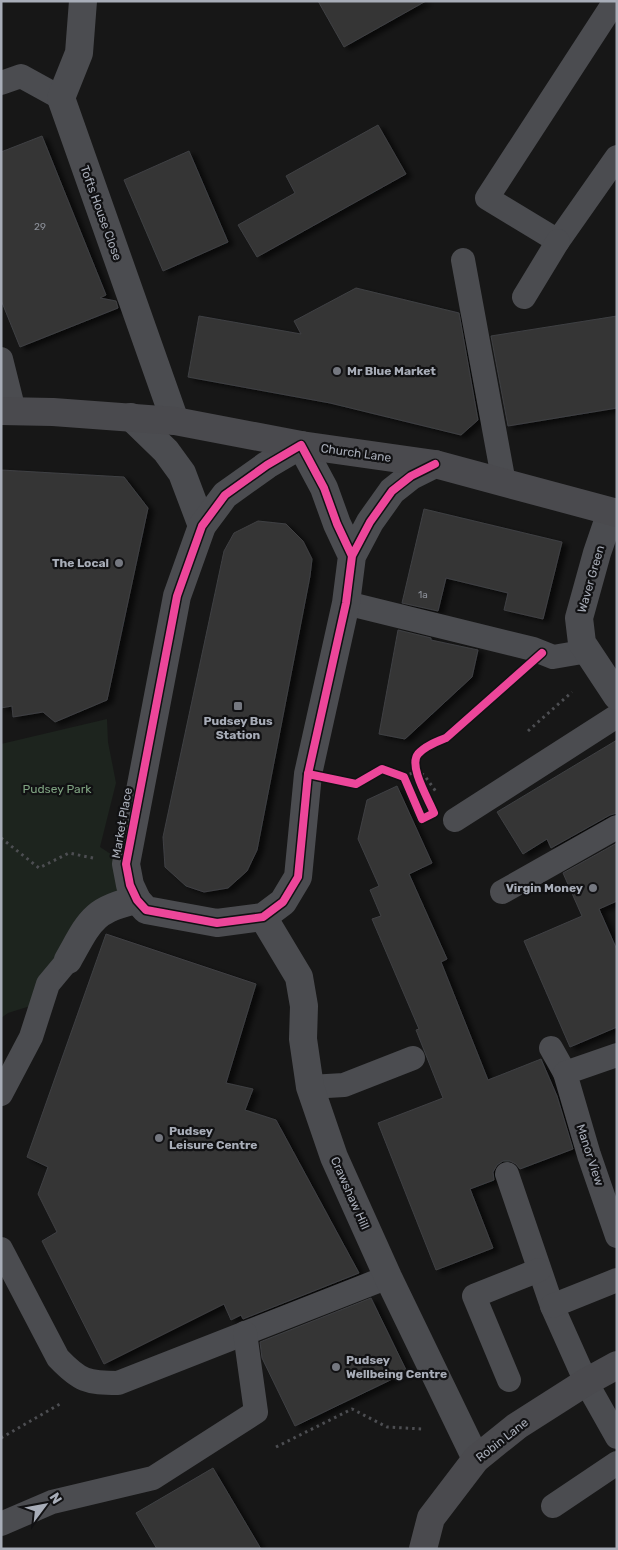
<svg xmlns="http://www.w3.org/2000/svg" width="618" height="1550" font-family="Rubik,sans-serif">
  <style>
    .green { fill: #1d241e }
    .building { fill: #353536; stroke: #3f4043; filter: url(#shadow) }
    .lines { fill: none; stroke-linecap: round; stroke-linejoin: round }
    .path { stroke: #4d4e52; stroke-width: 3; stroke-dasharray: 2.5 4; stroke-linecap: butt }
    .lane { stroke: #4b4c50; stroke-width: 24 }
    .street { stroke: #4b4c50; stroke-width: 28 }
    .secondary { stroke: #4a4a4e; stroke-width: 28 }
    .cycleway-casing { stroke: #111113; stroke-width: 11 }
    .cycleway { stroke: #ed469a; stroke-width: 8 }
    .poi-dot { fill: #757880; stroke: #111113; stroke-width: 2 }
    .labels { text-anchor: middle; stroke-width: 4.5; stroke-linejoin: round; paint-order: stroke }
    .number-label { font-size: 10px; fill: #8b8f98 }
    .street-label { font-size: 12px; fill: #a8adb8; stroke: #111113 }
    .poi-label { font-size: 12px; font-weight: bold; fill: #a8adb8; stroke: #111113; text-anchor: start }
    .park-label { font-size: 12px; fill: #7fa381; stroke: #111113 }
  </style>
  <defs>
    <filter id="shadow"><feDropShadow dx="5.5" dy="3" stdDeviation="2.5" flood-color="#0009"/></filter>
  </defs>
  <rect width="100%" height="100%" fill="#171717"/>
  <polygon class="green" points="107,719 108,742 116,783 100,847 126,864 119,904 43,1002 8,1013 1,1018 1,744"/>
  <g class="building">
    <polygon points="318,1 426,1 344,47"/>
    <polygon points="378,125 406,174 257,257 238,225 295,193 286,176"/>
    <polygon points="42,136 106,295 100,298 116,301 118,308 20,347 1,300 1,152"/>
    <polygon points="189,151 228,242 163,271 124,180"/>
    <polygon points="356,288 459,313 478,420 461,435 330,403 188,377 199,316 301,334 294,321"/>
    <polygon points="617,316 617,408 508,426 491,336"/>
    <polygon points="1,470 124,477 148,508 107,700 55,722 43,712 13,717 12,706 1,708"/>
    <polygon points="424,509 562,542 543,619 504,610 508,593 446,578 438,611 402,603"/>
    <polygon points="258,521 286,524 303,541 312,559 310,576 257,850 247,871 228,888 204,892 186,886 165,867 163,837 224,551 234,533"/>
    <polygon points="398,630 431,638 431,640 478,650 472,677 405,739 379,734"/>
    <polygon points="617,740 617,813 610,815 551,848 547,839 523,854 497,812"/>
    <polygon points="397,786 432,863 409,874 447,959 441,962 488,1080 541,1059 557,1096 573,1149 520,1169 516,1164 510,1161 503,1161 497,1165 493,1172 494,1180 470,1189 493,1248 436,1270 378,1123 443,1098 416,1030 419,1029 372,919 381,916 370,890 379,886 358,839 367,800"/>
    <polygon points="617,843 617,901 599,909 617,950 617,1027 570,1047 524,941 582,916 563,873"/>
    <polygon points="106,934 256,984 226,1083 253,1089 245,1110 276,1120 359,1273 243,1319 241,1315 231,1320 224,1304 104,1364 42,1241 57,1232 38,1194 48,1167 27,1157"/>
    <polygon points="371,1298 407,1372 295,1426 262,1358 260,1342"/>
    <polygon points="213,1468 261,1549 157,1549 136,1513"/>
  </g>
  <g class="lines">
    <g class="path">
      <polyline points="528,731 572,692"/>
      <polyline points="404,777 416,771 424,775 437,793"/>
      <polyline points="1,838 39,868 69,853 93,858"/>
      <polyline points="1,1438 60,1404"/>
      <polyline points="276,1447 352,1409 387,1427 422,1429"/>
    </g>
    <g class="lane">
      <polyline points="615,1 487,198 558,241 617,157"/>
      <polyline points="1,83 21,76 61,98"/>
      <polyline points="463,260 504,483"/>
      <polyline points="524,297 558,241"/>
      <polyline points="1,359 14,411"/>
      <polyline points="346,603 533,649 553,657 588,651"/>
      <polyline points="455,820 617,716"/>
      <polyline points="502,892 617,827"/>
      <polyline points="551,1048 565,1073"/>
      <polyline points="617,1055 565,1073 589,1155 617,1236"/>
      <polyline points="310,1087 344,1085 413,1058"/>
      <polyline points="1,1094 31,1037 48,984 68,960"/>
      <polyline points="507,1174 552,1306 586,1382 617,1437"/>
      <path d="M1 1249 58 1358C80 1381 87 1383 118 1383L388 1277"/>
      <polyline points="552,1306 617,1280"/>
      <polyline points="509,1380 474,1296 539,1270"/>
      <polyline points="553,1506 617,1463"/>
      <polyline points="1,1524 52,1502 153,1478 256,1412 245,1333"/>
    </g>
    <g class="street">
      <polyline points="83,1 79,53 61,98 175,421"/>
      <polyline points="131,417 166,451 182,473 202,526"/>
      <polyline points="611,512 597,553 579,618 582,643 617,696"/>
      <polyline points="352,556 337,524 324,488 301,445 267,465 225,495 202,526 177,596 126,864 130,885 137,900 146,910 217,923 263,917 283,902 298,877 308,774 346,603 352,556 370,522 392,491 411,476 435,464"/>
      <polyline points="263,917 299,977 304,1006 303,1039 310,1087 334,1157 388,1277 476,1459"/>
      <path d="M68 960C89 923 92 909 137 900"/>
    </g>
    <g class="secondary">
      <polyline points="1,411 53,412 175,421 301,445 435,464 617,513"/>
      <polyline points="423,1549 431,1518 476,1459 517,1426 586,1382 617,1365"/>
    </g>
    <defs>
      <g id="cycleway">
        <polyline points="352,556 337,524 324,488 301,445 267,465 225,495 202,526 177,596 126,864 130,885 137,900 146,910 217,923 263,917 283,902 298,877 308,774 346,603 352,556 370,522 392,491 411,476 435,464"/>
        <path d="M308 774 356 784 382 769 404 777 422 819 434 813C429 800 408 766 418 754 425 746 436 742 446 738L542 653"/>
      </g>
    </defs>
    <use href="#cycleway" class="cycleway-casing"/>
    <use href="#cycleway" class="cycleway"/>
  </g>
  <g class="poi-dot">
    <circle cx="337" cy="371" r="5"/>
    <circle cx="119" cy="563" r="5"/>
    <rect x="233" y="701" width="10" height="10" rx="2.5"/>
    <circle cx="593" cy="888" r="5"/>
    <circle cx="159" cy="1138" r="5"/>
    <circle cx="336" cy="1367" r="5"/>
  </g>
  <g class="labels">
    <g class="number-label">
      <text x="40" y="230">29</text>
      <text x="423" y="598">1a</text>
    </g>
    <g class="street-label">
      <text transform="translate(101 213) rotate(70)" y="4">Tofts House Close</text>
      <text transform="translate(356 453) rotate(8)" y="4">Church Lane</text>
      <text transform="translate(591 579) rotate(-74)" y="4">Waver Green</text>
      <text transform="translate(122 823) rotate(-80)" y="4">Market Place</text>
      <text transform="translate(590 1155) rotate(72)" y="4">Manor View</text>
      <text transform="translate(350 1193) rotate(66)" y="4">Crawshaw Hill</text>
      <text transform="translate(502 1440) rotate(-38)" y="4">Robin Lane</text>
    </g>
    <g class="poi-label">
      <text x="347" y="375">Mr Blue Market</text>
      <text x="109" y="567" text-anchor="end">The Local</text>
      <text x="238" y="725" text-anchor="middle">Pudsey Bus<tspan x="238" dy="14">Station</tspan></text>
      <text x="583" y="892" text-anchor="end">Virgin Money</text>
      <text x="169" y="1135">Pudsey<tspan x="169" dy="14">Leisure Centre</tspan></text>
      <text x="346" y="1364">Pudsey<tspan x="346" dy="14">Wellbeing Centre</tspan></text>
    </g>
    <g class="park-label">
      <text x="57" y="793">Pudsey Park</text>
    </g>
  </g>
  <rect width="618" height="1550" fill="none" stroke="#a8adb8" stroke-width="5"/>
  <g transform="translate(45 1505) rotate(58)" stroke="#111113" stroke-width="4" paint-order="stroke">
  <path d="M0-4L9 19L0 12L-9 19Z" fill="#a8adb8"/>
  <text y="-8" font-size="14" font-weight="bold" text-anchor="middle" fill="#a8adb8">N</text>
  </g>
</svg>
